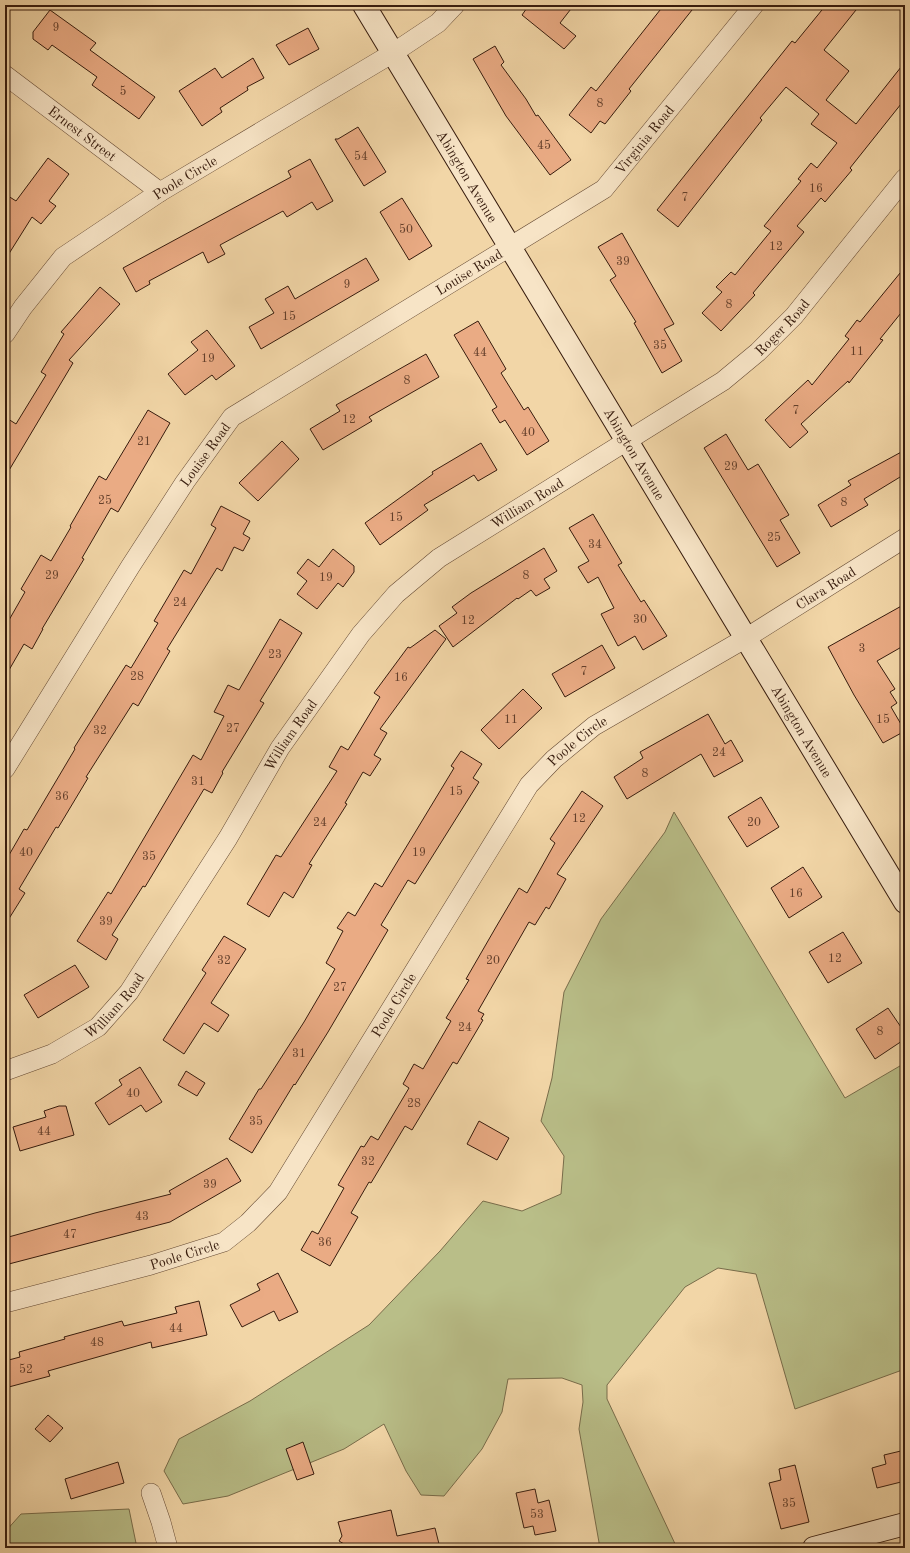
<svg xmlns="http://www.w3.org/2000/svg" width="910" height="1553" font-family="'Old Standard TT',serif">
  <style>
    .green { fill: #b9be88; stroke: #786c4a }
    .building { fill: #eaab84; stroke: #361b0d }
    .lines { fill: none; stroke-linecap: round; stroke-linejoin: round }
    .street-casing { stroke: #654a34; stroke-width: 20 }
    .secondary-casing { stroke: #361b0d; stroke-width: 24 }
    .street { stroke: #f7e4c6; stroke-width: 19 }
    .secondary { stroke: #f7e4c6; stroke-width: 22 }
    .labels { text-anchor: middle; stroke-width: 4; stroke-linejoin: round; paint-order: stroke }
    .number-label { font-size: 12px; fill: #633f2b }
    .street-label { font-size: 14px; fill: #361b0d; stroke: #f7e4c6 }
  </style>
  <rect width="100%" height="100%" fill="#f2d6a7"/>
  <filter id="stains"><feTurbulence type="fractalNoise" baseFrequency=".005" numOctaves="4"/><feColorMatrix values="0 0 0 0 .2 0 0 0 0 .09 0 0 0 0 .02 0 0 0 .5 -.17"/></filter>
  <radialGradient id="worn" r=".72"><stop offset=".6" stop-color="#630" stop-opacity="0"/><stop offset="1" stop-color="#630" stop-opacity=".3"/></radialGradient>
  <g class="green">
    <polygon points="674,812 845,1098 905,1063 905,1369 795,1409 756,1274 718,1268 685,1287 607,1385 607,1399 677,1548 600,1548 579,1429 583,1402 582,1385 562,1378 508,1379 502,1412 482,1449 444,1496 421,1495 406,1471 384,1424 344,1449 228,1496 183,1504 164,1471 179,1439 250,1401 369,1325 440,1251 483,1201 522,1211 561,1194 564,1156 541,1121 552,1078 564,992 601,919 665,832"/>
    <polygon points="129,1509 137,1548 5,1548 5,1532 21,1514"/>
  </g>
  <g class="building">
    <polygon points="529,5 574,5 560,23 576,36 564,49 522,15"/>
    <polygon points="664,5 696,5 629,89 631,91 605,124 600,121 591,133 569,115 591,87 596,91"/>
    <polygon points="826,5 860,5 824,50 849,71 826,100 856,124 905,62 905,99 850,168 852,170 825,202 821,198 797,226 804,232 753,293 755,295 721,331 702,313 722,292 716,287 731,272 735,275 771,231 764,226 801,181 798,179 811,163 817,168 837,143 811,124 819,114 786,87 760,118 762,120 678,227 657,210 792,41 795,43"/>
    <polygon points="50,10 96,43 90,50 155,97 139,119 92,85 97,77 52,45 48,50 33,39 33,32"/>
    <polygon points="308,28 319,49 289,65 276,45"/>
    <polygon points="495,46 504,62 501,65 526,99 536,116 538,115 571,160 550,175 506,116 473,59"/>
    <polygon points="253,58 264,78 247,87 248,90 220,108 222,112 202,126 179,91 215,68 222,78"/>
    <polygon points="358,127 386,172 364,186 335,139 338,139"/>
    <polygon points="48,158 69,174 49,201 56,206 41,224 32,217 5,260 5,194 16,201"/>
    <polygon points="310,159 333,201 317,210 312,202 287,217 283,211 220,245 225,254 208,263 203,252 149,281 150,284 136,292 123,268 291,177 288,171"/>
    <polygon points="402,198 432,246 409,260 380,212"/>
    <polygon points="622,233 674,324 664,329 682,361 662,373 634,323 636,322 610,280 616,276 598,247"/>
    <polygon points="366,258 379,280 261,349 249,327 274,313 265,299 288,286 295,299"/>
    <polygon points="905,267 905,308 880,339 883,340 849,383 848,381 801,424 808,432 790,448 765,420 808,380 812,385 849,339 845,336 857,320 860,322"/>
    <polygon points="100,287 120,304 69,360 73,363 5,477 5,417 16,424 46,375 41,372 64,334 61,332"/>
    <polygon points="478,321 506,369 501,373 524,410 528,407 549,441 527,455 505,420 500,423 492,410 497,407 454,335"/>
    <polygon points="207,330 235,366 216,380 212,375 185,395 168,374 198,350 191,342"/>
    <polygon points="426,354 439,377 369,417 372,421 323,450 310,429 340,411 336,405"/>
    <polygon points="148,410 170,423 118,512 111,508 82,558 84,559 42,629 43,629 32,649 24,644 5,677 5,627 25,592 21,589 41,555 51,561 71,527 70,526 99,476 106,480"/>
    <polygon points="726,434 748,470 758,464 789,515 780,520 800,553 777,567 704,448"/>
    <polygon points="282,441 299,459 258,501 239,483"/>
    <polygon points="481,443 497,470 478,481 474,475 424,505 428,510 380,545 365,523 433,474 432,472"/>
    <polygon points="905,450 905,474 864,499 868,505 831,527 818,505 851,485 848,481"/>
    <polygon points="221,506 250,521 243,534 250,538 243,551 234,547 222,571 217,568 167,649 170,651 138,706 133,703 86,777 88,778 58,828 56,827 19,889 25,893 5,925 5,862 24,829 27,830 75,749 74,748 126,665 131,668 158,623 154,621 184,570 191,574 216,528 211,525"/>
    <polygon points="593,514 622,563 618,565 641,602 644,600 667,636 643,650 635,636 618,646 601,614 614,608 598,577 588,583 578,567 589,561 569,528"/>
    <polygon points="544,548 557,571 544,579 550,588 536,596 531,590 518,599 517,598 453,647 439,626 457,613 452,607 471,593"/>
    <polygon points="333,549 354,566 354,572 343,587 338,583 317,609 297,594 307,581 297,573 308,559 319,567"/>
    <polygon points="905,604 905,645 877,661 895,689 890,692 897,703 891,707 905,731 883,743 854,695 828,647"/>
    <polygon points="280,619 302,633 260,701 264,703 222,772 223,773 212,793 204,789 145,887 143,886 112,935 118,939 106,960 77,941 108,892 111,894 193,755 201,760 224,716 214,712 228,685 239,690"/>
    <polygon points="435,630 446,639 380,729 387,733 374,755 381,759 370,776 363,772 345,803 347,804 309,864 312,865 293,898 284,892 269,917 247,904 276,855 281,857 337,771 329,767 341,746 348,750 380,697 374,693 408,647 410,648"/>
    <polygon points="602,645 615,668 565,697 552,674"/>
    <polygon points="523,689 542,708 499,749 481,730"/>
    <polygon points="708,714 725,744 731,740 743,761 714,777 701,754 627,799 614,777 643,758 640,752"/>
    <polygon points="461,751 482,764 473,778 479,782 415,884 408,880 381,925 388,930 328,1032 295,1085 294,1084 252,1153 229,1139 259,1089 261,1089 304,1022 335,969 326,963 343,931 337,928 348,912 355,916 375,883 382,887 454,768 451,766"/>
    <polygon points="582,791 603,806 557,874 566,879 549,909 546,907 535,925 529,922 478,1011 484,1014 481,1019 483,1020 457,1064 453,1062 412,1130 405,1126 371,1183 369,1182 351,1213 358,1217 330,1266 301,1250 312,1231 318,1234 344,1188 338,1185 361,1146 364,1147 371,1136 378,1140 409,1088 403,1084 414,1064 423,1069 451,1021 446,1018 469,980 466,979 496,927 519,888 527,893 555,843 550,839"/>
    <polygon points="761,797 779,827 747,847 728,817"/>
    <polygon points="803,867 822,897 789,918 771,888"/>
    <polygon points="843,932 862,963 828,983 809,952"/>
    <polygon points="224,936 246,949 211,1003 229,1015 218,1032 204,1023 184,1054 163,1040 206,973 202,970"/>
    <polygon points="75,965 89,987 38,1018 24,995"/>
    <polygon points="888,1008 905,1033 905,1039 875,1059 856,1029"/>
    <polygon points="140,1067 162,1102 146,1112 141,1105 109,1125 95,1103 122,1085 119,1080"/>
    <polygon points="186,1071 205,1083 197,1096 178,1085"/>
    <polygon points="59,1106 66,1106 74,1135 20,1151 13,1127 46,1117 44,1111"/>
    <polygon points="479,1121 509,1138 497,1160 467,1144"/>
    <polygon points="227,1158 241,1181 170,1222 5,1265 5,1238 95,1213 171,1194 169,1191"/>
    <polygon points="278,1273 298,1312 279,1321 274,1311 242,1327 230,1305 260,1290 257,1284"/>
    <polygon points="199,1301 207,1335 152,1348 151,1342 48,1371 50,1376 5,1388 5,1361 20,1357 19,1352 65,1339 64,1337 122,1321 124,1326 177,1313 175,1307"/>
    <polygon points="48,1415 63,1428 50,1442 35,1429"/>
    <polygon points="303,1442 314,1474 297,1480 286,1449"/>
    <polygon points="905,1450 905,1481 877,1488 872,1468 886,1464 884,1455"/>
    <polygon points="118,1462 124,1483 71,1499 65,1479"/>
    <polygon points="795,1465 809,1522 781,1529 769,1483 781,1480 779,1469"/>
    <polygon points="535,1489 538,1503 549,1500 556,1531 535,1535 533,1526 524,1528 516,1493"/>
    <polygon points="391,1510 397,1536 435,1528 440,1548 345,1548 344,1544 339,1541 342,1536 338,1522"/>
  </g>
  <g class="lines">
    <defs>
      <g id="street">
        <path id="s1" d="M5 75 160 192"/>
        <path id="s2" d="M5 334 23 307 63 257 160 192 393 53 438 23 455 5"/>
        <path id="s3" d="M5 769 130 567 185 482 232 417 604 189 754 5"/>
        <path id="s4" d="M5 1071 52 1054 98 1027 129 992 228 838 280 748 361 634 396 594 439 558 723 381 758 352 794 316 905 178"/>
        <path id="s5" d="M5 1303 151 1265 224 1242 248 1223 278 1192 529 785 554 759 594 726 746 638 905 538"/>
        <polyline points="151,1493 161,1522 168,1548"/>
      </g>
      <g id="secondary">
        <path id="s6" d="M364 5 905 902"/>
        <polyline points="814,1548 905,1524"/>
      </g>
    </defs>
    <use href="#street" class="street-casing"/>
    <use href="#secondary" class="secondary-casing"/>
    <use href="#street" class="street"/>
    <use href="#secondary" class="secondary"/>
  </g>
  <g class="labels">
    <g class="number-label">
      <text x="56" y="31">9</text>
      <text x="123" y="95">5</text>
      <text x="600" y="107">8</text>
      <text x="544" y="149">45</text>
      <text x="361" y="160">54</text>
      <text x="816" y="192">16</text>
      <text x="685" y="201">7</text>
      <text x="406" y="233">50</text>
      <text x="776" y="250">12</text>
      <text x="623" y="265">39</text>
      <text x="347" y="288">9</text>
      <text x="729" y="308">8</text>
      <text x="289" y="320">15</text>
      <text x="660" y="349">35</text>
      <text x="857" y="355">11</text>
      <text x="480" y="356">44</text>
      <text x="208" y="362">19</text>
      <text x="407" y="384">8</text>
      <text x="796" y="414">7</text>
      <text x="349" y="423">12</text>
      <text x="528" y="436">40</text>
      <text x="144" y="445">21</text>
      <text x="731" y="470">29</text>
      <text x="105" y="504">25</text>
      <text x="844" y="506">8</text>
      <text x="396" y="521">15</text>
      <text x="774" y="541">25</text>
      <text x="595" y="548">34</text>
      <text x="52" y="579">29</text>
      <text x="526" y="579">8</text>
      <text x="326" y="581">19</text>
      <text x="180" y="606">24</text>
      <text x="640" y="623">30</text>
      <text x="468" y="624">12</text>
      <text x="862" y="652">3</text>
      <text x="275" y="658">23</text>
      <text x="584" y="675">7</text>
      <text x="137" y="680">28</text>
      <text x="401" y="681">16</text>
      <text x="511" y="723">11</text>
      <text x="883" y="723">15</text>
      <text x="233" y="732">27</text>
      <text x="100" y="734">32</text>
      <text x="719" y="756">24</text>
      <text x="645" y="777">8</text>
      <text x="198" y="785">31</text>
      <text x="456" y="795">15</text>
      <text x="62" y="800">36</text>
      <text x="579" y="822">12</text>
      <text x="320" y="826">24</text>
      <text x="754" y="826">20</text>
      <text x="26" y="856">40</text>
      <text x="419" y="856">19</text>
      <text x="149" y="860">35</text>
      <text x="796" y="897">16</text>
      <text x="106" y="925">39</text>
      <text x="835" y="962">12</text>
      <text x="224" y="964">32</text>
      <text x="493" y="964">20</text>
      <text x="340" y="991">27</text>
      <text x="465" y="1031">24</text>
      <text x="880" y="1035">8</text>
      <text x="299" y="1057">31</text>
      <text x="133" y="1097">40</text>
      <text x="414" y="1107">28</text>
      <text x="256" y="1125">35</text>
      <text x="44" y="1135">44</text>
      <text x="368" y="1165">32</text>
      <text x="210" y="1188">39</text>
      <text x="142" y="1220">43</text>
      <text x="70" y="1238">47</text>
      <text x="325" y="1246">36</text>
      <text x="176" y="1332">44</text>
      <text x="97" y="1346">48</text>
      <text x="26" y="1373">52</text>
      <text x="789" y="1507">35</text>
      <text x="537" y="1518">53</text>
    </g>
    <g class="street-label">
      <text dy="5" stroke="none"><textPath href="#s1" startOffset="97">Ernest Street</textPath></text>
      <text dy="5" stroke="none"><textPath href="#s3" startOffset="919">Virginia Road</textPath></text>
      <text dy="5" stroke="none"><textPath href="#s6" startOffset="200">Abington Avenue</textPath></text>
      <text dy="5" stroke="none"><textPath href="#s2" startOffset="242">Poole Circle</textPath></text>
      <text dy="5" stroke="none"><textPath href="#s3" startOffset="697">Louise Road</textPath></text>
      <text dy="5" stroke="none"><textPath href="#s4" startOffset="1101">Roger Road</textPath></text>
      <text dy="5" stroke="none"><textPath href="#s6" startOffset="524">Abington Avenue</textPath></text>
      <text dy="5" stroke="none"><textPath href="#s3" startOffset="373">Louise Road</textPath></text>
      <text dy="5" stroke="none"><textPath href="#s4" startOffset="790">William Road</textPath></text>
      <text dy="5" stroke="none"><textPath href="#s5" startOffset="1137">Clara Road</textPath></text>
      <text dy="5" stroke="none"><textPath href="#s6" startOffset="848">Abington Avenue</textPath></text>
      <text dy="5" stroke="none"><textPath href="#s4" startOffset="454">William Road</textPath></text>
      <text dy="5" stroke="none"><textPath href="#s5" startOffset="845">Poole Circle</textPath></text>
      <text dy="5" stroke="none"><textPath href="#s4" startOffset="130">William Road</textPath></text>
      <text dy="5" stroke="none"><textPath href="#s5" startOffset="521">Poole Circle</textPath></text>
      <text dy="5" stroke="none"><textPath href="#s5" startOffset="186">Poole Circle</textPath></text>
    </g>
  </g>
  <rect width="910" height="1553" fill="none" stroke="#f2d6a7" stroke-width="20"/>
  <rect x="6" y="6" width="898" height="1541" fill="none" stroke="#361b0d" stroke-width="2"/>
  <rect x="10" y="10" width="890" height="1533" fill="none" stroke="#361b0d"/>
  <rect width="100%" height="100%" filter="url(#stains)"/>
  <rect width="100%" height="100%" fill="url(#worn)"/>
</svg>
